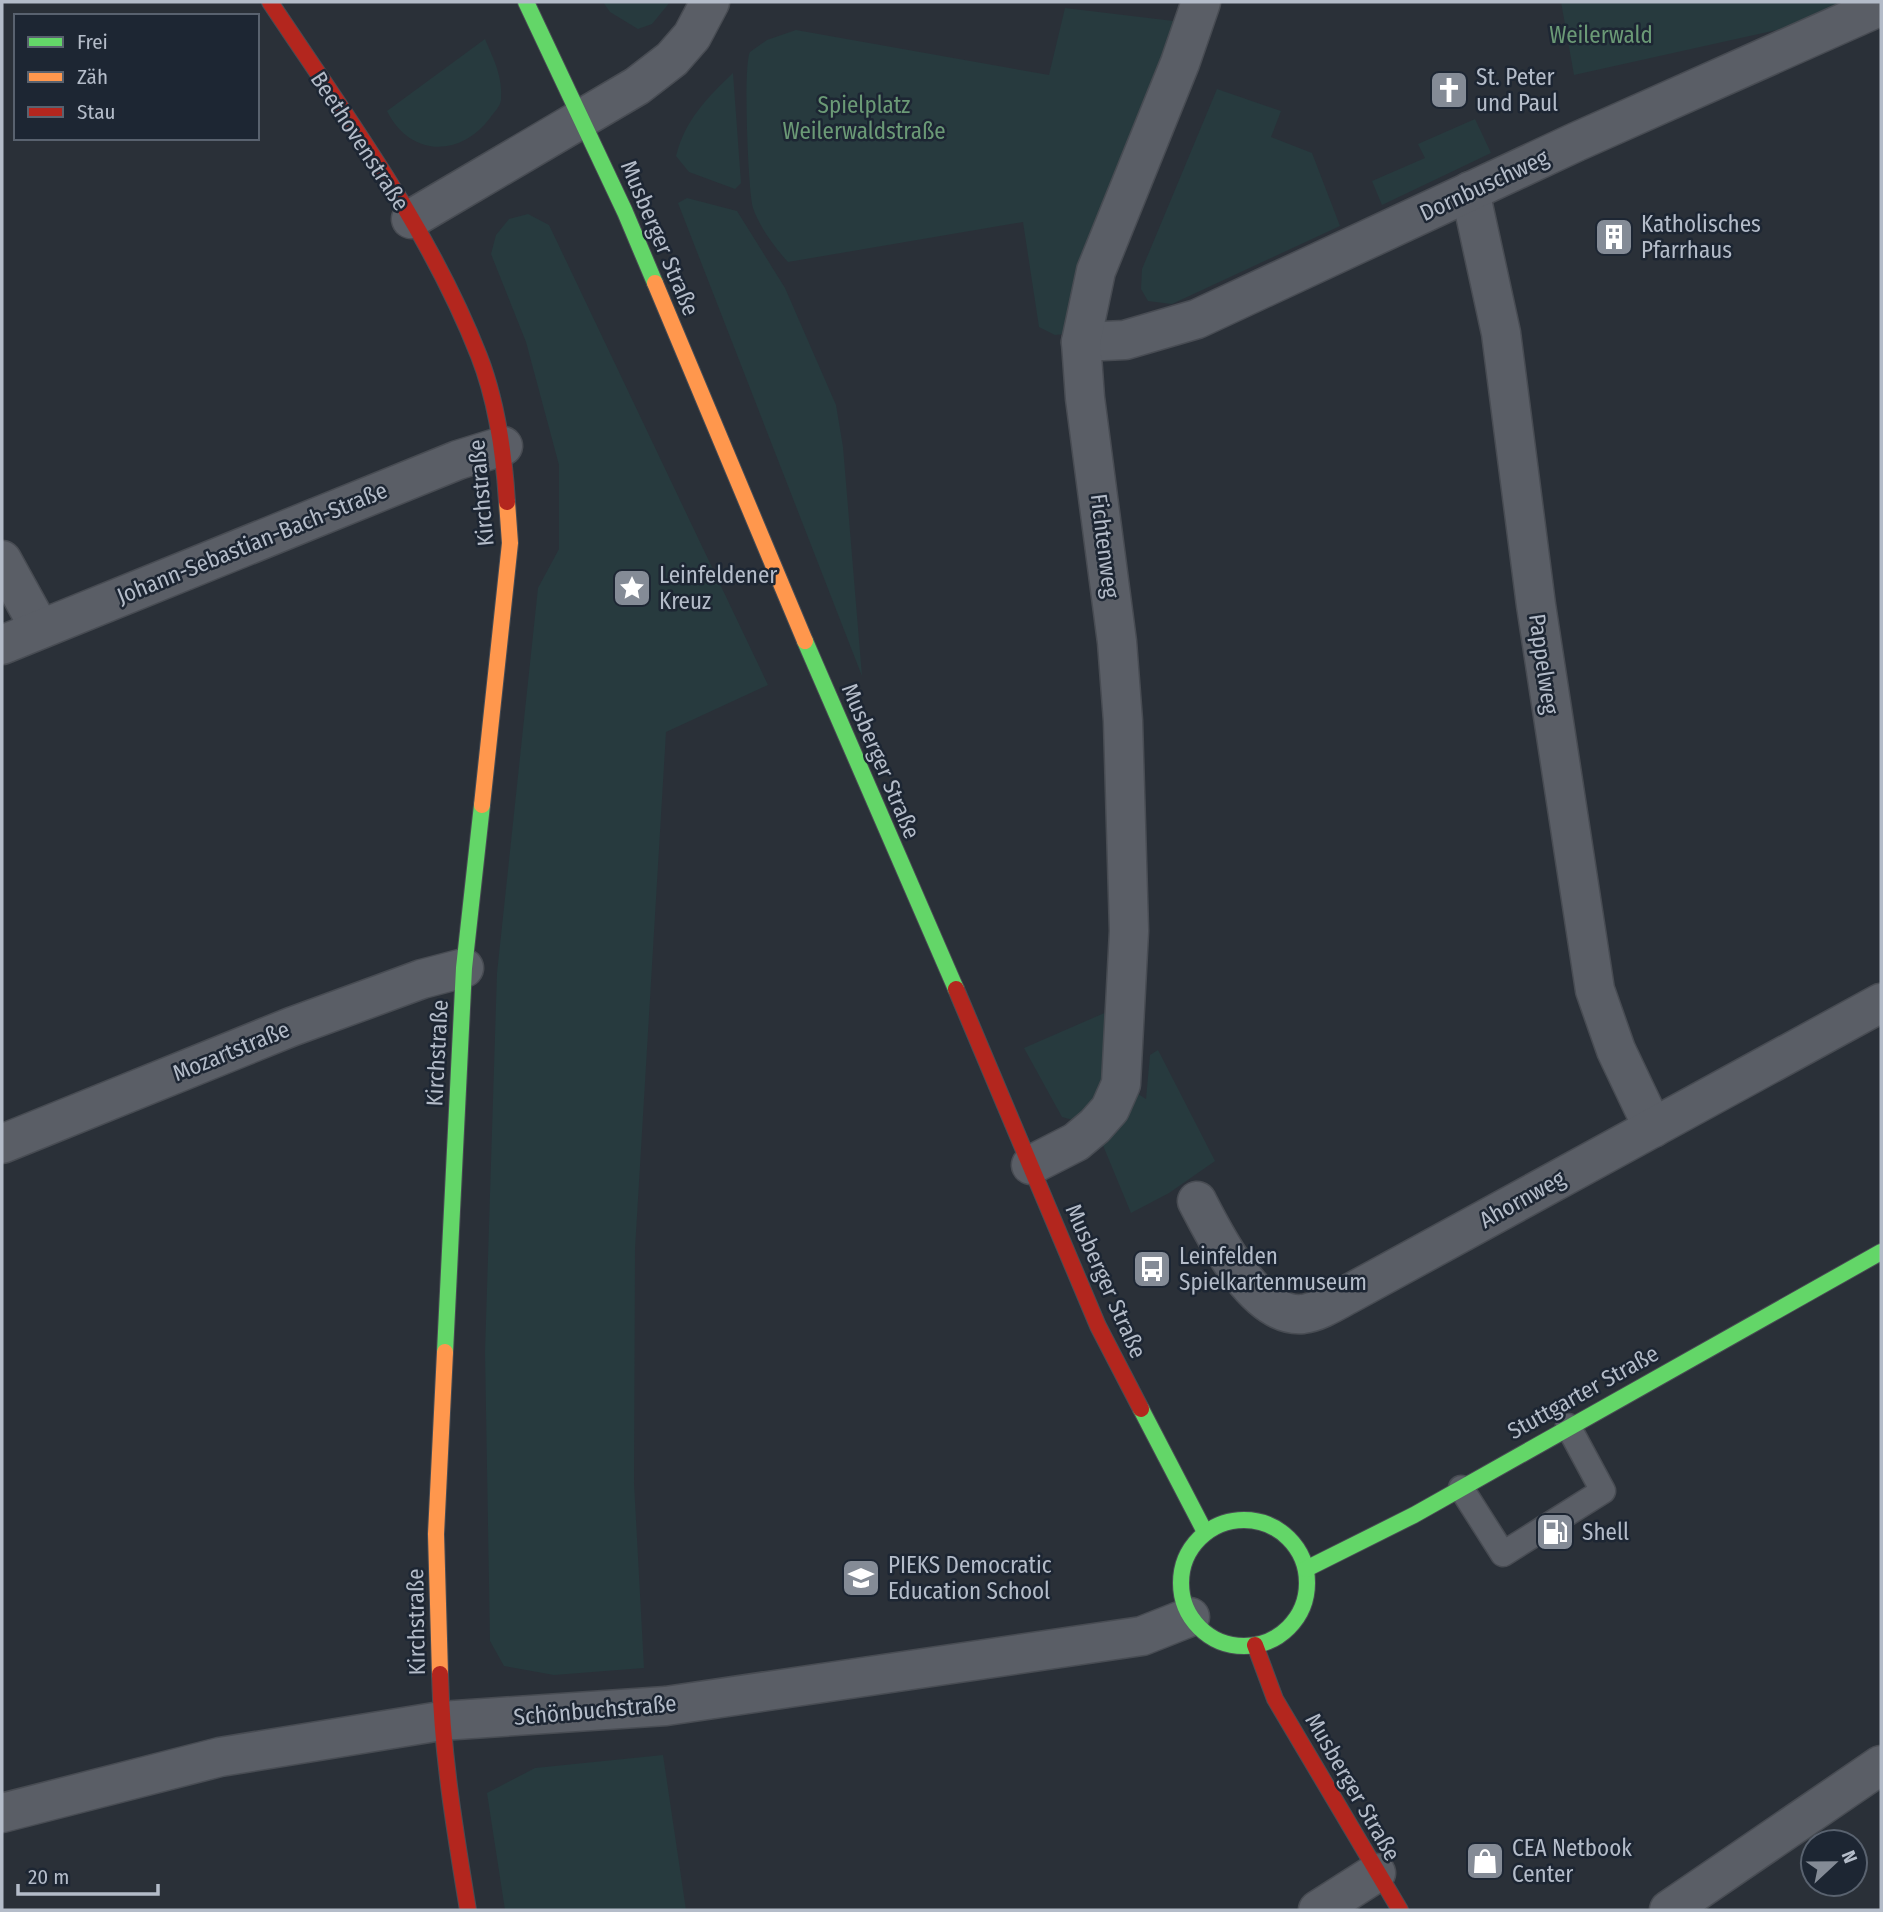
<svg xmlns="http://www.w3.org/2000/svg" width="1883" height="1912" font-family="'Fira Sans Condensed',sans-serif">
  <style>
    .green { fill: #273a3e }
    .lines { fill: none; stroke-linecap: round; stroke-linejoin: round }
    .lane-casing { stroke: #484c53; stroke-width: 27 }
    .street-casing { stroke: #484c53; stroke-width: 41 }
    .fast-casing { stroke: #484c53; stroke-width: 18 }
    .slow-casing { stroke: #484c53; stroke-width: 18 }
    .jam-casing { stroke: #484c53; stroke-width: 18 }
    .lane { stroke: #5a5e66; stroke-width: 24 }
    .street { stroke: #5a5e66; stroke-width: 38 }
    .fast { stroke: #63d668; stroke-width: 16 }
    .slow { stroke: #ff974d; stroke-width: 16 }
    .jam { stroke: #b3261e; stroke-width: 16 }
    .labels { text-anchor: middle; stroke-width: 5; stroke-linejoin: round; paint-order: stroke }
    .park-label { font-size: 23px; fill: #6b9a76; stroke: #1d2633 }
    .poi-label { font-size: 23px; fill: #b4bcc9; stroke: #1d2633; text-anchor: start }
    .street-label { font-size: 23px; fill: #b4bcc9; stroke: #1d2633 }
  </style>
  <rect width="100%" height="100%" fill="#2a3038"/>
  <g class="green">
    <polygon points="603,2 670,2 652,24 638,29 610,12"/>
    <polygon points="1561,2 1881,2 1876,8 1574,75"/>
    <path d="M1065 8 1182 22 1064 334 1055 335 1039 327 1023 222 788 262C775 248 759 226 753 208 748 192 743 64 750 52L767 40 796 30 1049 75Z"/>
    <path d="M485 39C494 60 503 77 501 100 500 107 494 112 490 118 460 158 410 157 387 111Z"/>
    <path d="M733 73 741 183 735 189 689 172 676 156C685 120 707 98 733 73Z"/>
    <polygon points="1217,89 1281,111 1271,137 1312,153 1340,226 1172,304 1148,301 1141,289 1142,269"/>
    <polygon points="1475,119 1491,153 1382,205 1372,181 1425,158 1418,144"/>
    <polygon points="687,198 737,211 785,288 836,405 843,447 862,676 678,203"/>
    <polygon points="528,214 549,225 768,685 666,732 635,1249 634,1483 644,1668 554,1675 504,1666 490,1641 485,1352 497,973 538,588 559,549 559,465 526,342 491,254 496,235 509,219"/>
    <polygon points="1109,1011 1108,1075 1146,1099 1150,1055 1158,1050 1215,1161 1169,1193 1131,1213 1095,1126 1062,1117 1024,1048"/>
    <polygon points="663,1755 686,1910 505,1910 487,1793 535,1768"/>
  </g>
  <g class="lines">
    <defs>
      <polyline id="lane" points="1461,1488 1503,1554 1603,1491 1568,1426"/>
      <g id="street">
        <polyline points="1470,191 1501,333 1536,605 1595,990 1616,1050 1653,1128"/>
        <polyline points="411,219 637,86 672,59 692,36 710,2"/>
        <polyline points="1081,342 1125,340 1197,319 1576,142 1881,6"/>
        <polyline points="2,560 40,629"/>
        <polyline points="2,645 458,460 503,446"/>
        <polyline points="2,1144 291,1027 422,979 464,968"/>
        <polyline points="1031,1165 1076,1142 1095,1126 1110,1109 1121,1084 1129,931 1123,721 1117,642 1085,398 1081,342 1096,271 1180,63 1201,2"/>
        <path d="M1197 1201C1215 1236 1256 1319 1303 1314 1318 1312 1334 1302 1347 1295L1881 1003"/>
        <polyline points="2,1813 220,1757 441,1721 666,1706 1142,1636 1190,1617"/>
        <polyline points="1318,1910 1376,1873"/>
        <polyline points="1669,1910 1881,1765"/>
      </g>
      <g id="fast">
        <polyline points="526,2 625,212 655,283"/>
        <polyline points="805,641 956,989"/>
        <polyline points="445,1352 464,968 482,805"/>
        <polyline points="1141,1409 1205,1532"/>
        <circle cx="1244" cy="1583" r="63"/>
        <polyline points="1306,1569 1414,1515 1881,1252"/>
      </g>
      <g id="slow">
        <polyline points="655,283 805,641"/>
        <polyline points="482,805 510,543 507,502"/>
        <polyline points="440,1674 436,1534 445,1352"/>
      </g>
      <g id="jam">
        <path d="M270 2C345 115 429 228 479 356 497 402 504 453 507 502"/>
        <polyline points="956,989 1098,1326 1141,1409"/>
        <polyline points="1255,1645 1275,1699 1400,1910"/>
        <path d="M440 1674C442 1754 455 1831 468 1910"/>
      </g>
    </defs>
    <use href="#lane" class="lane-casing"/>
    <use href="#street" class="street-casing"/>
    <use href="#fast" class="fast-casing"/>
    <use href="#slow" class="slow-casing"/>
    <use href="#jam" class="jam-casing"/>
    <use href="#lane" class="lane"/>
    <use href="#street" class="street"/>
    <use href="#fast" class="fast"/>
    <use href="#slow" class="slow"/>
    <use href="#jam" class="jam"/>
  </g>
  <defs>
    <symbol id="church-square" viewBox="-11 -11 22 22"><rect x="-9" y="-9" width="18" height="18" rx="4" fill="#848b96" stroke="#1d2633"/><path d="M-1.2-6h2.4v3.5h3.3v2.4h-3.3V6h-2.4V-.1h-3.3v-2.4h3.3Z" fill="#fff"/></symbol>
    <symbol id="building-square" viewBox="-11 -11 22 22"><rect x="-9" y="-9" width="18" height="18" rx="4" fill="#848b96" stroke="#1d2633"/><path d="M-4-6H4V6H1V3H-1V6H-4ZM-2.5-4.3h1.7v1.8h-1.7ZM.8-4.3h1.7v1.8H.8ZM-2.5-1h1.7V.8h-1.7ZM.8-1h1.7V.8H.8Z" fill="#fff"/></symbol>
    <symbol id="sight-square" viewBox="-11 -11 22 22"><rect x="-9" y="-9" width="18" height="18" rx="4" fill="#848b96" stroke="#1d2633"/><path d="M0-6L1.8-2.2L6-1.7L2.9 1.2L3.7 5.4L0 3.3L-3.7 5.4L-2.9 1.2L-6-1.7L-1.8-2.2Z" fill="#fff"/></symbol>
    <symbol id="bus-square" viewBox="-11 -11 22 22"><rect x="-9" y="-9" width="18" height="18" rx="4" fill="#848b96" stroke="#1d2633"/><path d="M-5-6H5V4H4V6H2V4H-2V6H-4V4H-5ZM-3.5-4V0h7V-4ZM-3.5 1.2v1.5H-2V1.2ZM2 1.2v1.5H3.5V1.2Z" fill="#fff"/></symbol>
    <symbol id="fuel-square" viewBox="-11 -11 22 22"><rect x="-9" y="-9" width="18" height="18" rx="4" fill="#848b96" stroke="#1d2633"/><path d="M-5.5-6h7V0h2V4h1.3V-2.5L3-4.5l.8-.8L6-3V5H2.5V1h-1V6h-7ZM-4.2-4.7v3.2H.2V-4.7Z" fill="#fff"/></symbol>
    <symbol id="school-square" viewBox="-11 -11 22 22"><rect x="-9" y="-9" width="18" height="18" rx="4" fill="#848b96" stroke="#1d2633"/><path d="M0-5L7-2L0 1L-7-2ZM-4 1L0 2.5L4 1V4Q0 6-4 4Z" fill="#fff"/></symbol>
    <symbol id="shop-square" viewBox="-11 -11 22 22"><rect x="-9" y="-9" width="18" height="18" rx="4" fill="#848b96" stroke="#1d2633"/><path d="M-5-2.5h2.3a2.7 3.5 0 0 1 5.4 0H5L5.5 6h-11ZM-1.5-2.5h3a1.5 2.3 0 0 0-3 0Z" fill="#fff"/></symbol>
  </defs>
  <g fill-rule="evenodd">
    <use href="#church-square" x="1427" y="68" width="44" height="44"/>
    <use href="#building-square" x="1592" y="215" width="44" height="44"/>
    <use href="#sight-square" x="610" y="566" width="44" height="44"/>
    <use href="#bus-square" x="1130" y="1247" width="44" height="44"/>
    <use href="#fuel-square" x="1533" y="1510" width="44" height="44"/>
    <use href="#school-square" x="839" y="1556" width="44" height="44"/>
    <use href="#shop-square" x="1463" y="1839" width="44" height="44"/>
  </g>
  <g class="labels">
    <g class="park-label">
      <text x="1601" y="43">Weilerwald</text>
      <text x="864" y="113">Spielplatz<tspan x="864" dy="26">Weilerwaldstraße</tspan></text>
    </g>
    <g class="poi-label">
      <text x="1476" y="85">St. Peter<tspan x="1476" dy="26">und Paul</tspan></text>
      <text x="1641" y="232">Katholisches<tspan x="1641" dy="26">Pfarrhaus</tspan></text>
      <text x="659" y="583">Leinfeldener<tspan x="659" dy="26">Kreuz</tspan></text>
      <text x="1179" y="1264">Leinfelden<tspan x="1179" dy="26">Spielkartenmuseum</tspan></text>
      <text x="1582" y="1540">Shell</text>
      <text x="888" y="1573">PIEKS Democratic<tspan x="888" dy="26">Education School</tspan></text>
      <text x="1512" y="1856">CEA Netbook<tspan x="1512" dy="26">Center</tspan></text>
    </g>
    <g class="street-label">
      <text transform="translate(360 141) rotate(57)" y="8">Beethovenstraße</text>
      <text transform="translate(1484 185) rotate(-25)" y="8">Dornbuschweg</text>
      <text transform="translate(660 238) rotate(67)" y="8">Musberger Straße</text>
      <text transform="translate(481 493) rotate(-95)" y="8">Kirchstraße</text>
      <text transform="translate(252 543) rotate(-22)" y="8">Johann-Sebastian-Bach-Straße</text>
      <text transform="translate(1105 546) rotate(83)" y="8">Fichtenweg</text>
      <text transform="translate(1544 664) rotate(82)" y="8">Pappelweg</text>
      <text transform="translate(881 761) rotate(67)" y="8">Musberger Straße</text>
      <text transform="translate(231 1051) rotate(-22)" y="8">Mozartstraße</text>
      <text transform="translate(437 1053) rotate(-87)" y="8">Kirchstraße</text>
      <text transform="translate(1522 1199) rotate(-29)" y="8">Ahornweg</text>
      <text transform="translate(1106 1281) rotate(66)" y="8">Musberger Straße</text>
      <text transform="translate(1583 1392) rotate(-29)" y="8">Stuttgarter Straße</text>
      <text transform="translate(416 1622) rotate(-91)" y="8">Kirchstraße</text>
      <text transform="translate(595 1710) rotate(-5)" y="8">Schönbuchstraße</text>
      <text transform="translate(1353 1787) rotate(60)" y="8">Musberger Straße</text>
    </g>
  </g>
  <rect width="1883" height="1912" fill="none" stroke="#b4bcc9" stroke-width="7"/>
  <rect x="14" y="14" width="245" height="126" fill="#1d2633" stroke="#59626f" stroke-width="2"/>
  <rect x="28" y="37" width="35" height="10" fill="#63d668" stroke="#59626f" stroke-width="2"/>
  <text x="77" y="49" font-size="21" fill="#b4bcc9">Frei</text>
  <rect x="28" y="72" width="35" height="10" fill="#ff974d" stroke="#59626f" stroke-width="2"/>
  <text x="77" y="84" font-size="21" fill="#b4bcc9">Zäh</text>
  <rect x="28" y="107" width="35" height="10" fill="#b3261e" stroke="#59626f" stroke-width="2"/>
  <text x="77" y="119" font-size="21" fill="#b4bcc9">Stau</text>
  <g transform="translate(1834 1863) rotate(68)"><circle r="33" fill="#1d2633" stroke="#59626f" stroke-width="2"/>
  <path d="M0-5L12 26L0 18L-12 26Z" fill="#848b96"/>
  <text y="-10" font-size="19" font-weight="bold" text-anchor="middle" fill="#b4bcc9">N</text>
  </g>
  <path d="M18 1884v10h140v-10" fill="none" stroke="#b4bcc9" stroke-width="3.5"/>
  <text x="28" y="1884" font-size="21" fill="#b4bcc9" stroke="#1d2633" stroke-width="5" paint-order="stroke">20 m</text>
</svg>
